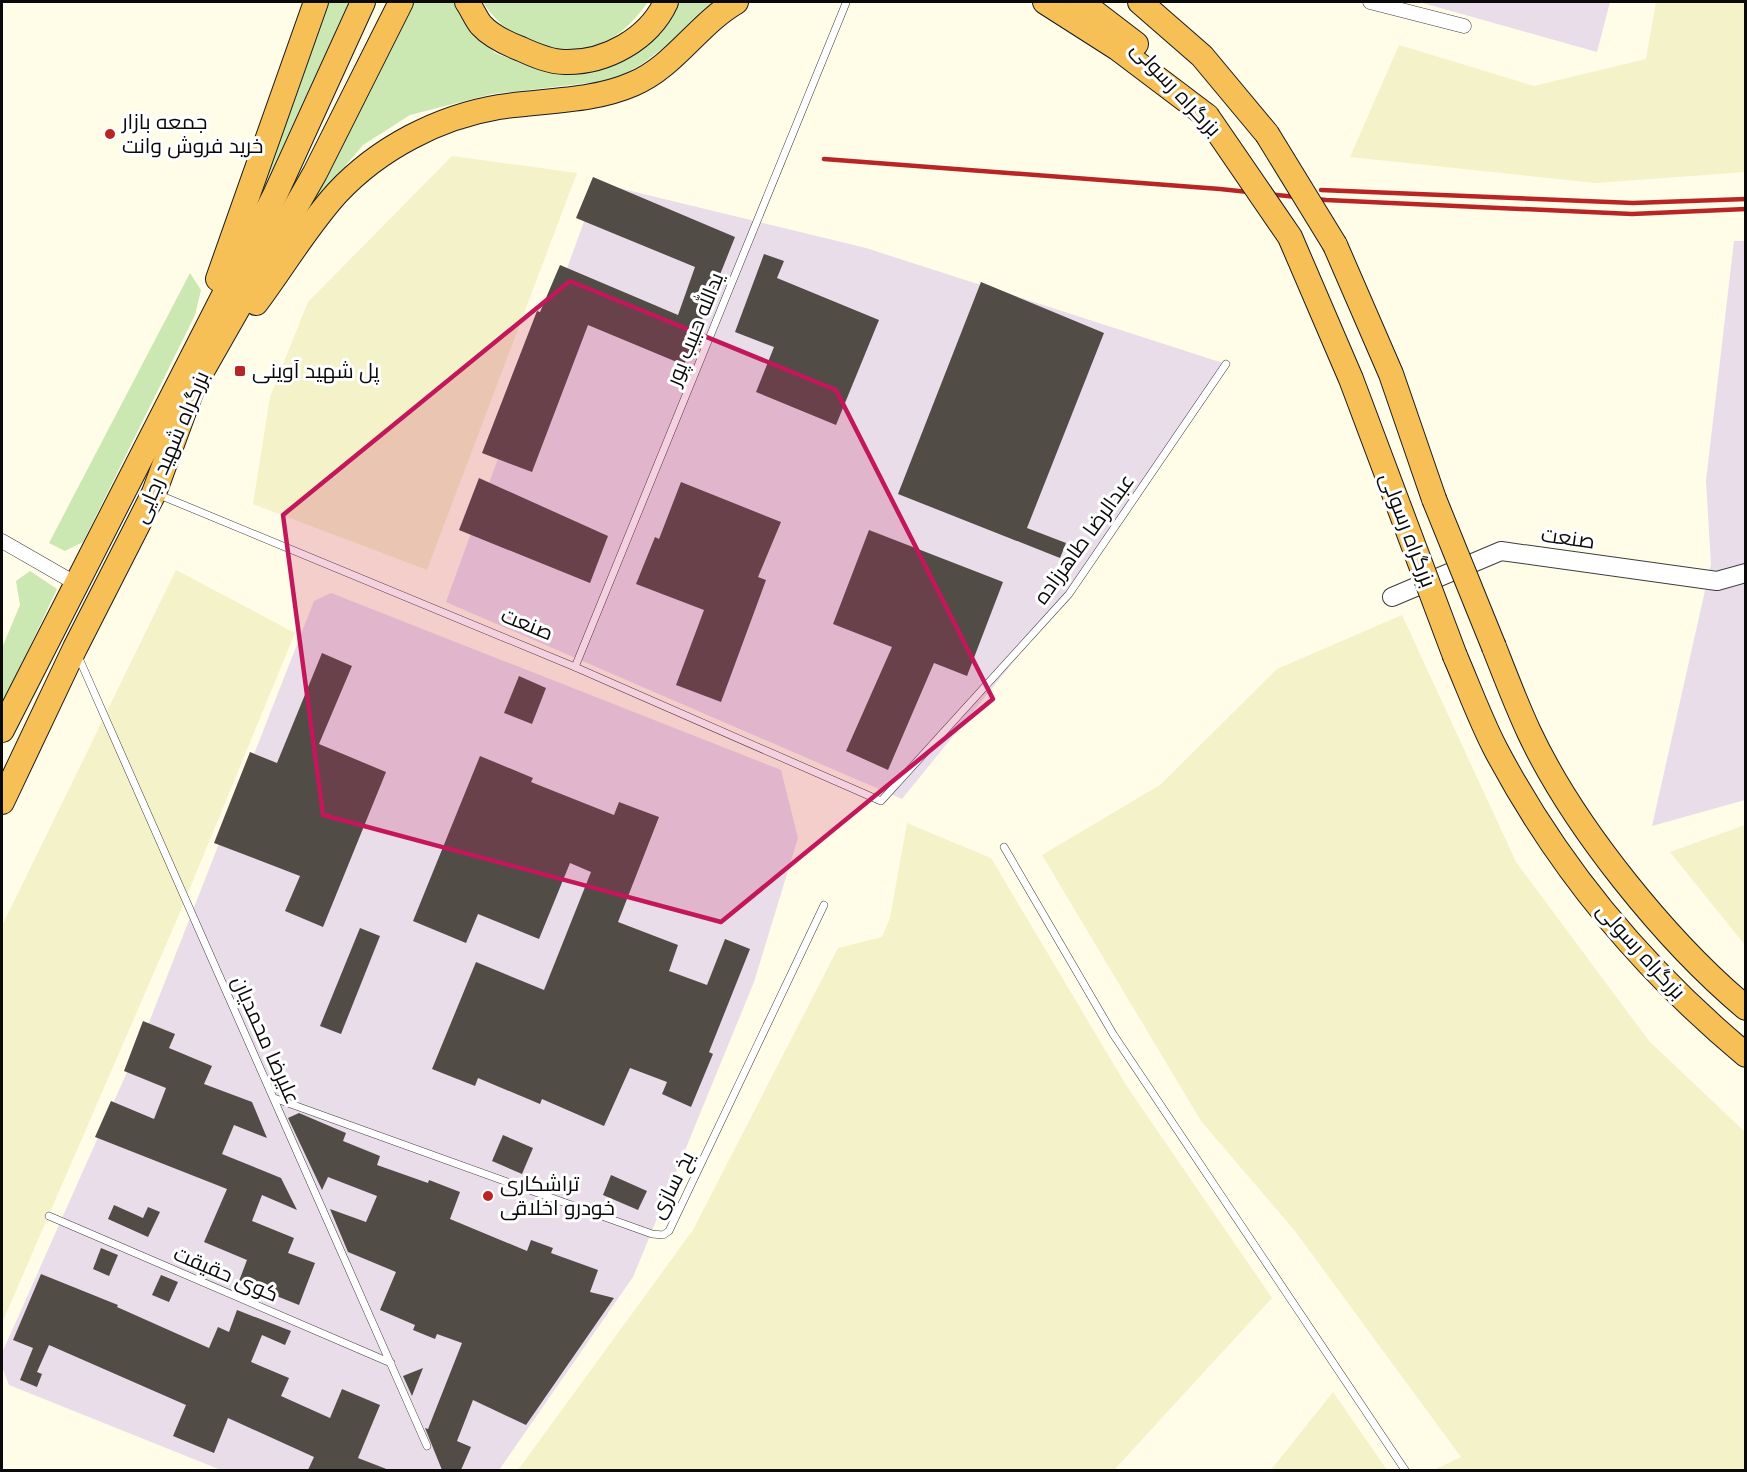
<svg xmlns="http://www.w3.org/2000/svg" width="1747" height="1472" font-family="'Noto Serif',Cairo,serif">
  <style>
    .industrial { fill: #e9dde9 }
    .farmland { fill: #f4f2c8 }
    .green { fill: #cbe8b2 }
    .building { fill: #524c46 }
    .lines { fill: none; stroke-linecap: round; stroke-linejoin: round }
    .service-casing { stroke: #3d3d3d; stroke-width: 8 }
    .minor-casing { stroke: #3d3d3d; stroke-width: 15 }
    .tertiary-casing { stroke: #3d3d3d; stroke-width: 20 }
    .trunk-casing { stroke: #1b1b1b; stroke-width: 26 }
    .service { stroke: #fff; stroke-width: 7 }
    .minor { stroke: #fff; stroke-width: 14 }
    .tertiary { stroke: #fff; stroke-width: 18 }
    .trunk { stroke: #f6c056; stroke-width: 24 }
    .rail { stroke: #b82524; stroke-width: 4.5 }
    .trunk-bridge-casing { stroke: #1b1b1b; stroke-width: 26; stroke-linecap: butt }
    .trunk-bridge { stroke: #f6c056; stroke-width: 24 }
    .marked { fill: #c2185b; fill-opacity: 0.2; stroke: #c2185b; stroke-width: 4.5; stroke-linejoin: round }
    .poi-dot { fill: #b82524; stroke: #fff; stroke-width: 2 }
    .labels { text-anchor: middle; stroke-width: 6; stroke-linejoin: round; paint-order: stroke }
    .street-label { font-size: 21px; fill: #0a0a0a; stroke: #fff }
    .poi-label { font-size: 21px; fill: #0a0a0a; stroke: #fff; text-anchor: start }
  </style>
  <rect width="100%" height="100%" fill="#fffce7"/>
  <g class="industrial">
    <polygon points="1419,2 1610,2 1597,52"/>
    <polygon points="598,183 866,248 1226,364 1063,601 902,799 446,602"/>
    <polygon points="1734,241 1745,241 1745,800 1652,826 1711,564 1706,481"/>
    <polygon points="331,593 781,770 798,838 754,982 633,1277 499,1470 221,1470 9,1385 2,1367 2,1353 148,1025 314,601"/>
  </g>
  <g class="farmland">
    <polygon points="1656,2 1745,2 1745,172 1596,183 1350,157 1399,45 1534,86 1646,59"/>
    <polygon points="452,156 577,173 427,570 253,504 270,397 308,302"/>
    <polygon points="176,570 295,633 178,917 2,1323 2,926"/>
    <polygon points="1402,615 1516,862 1649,1041 1745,1132 1745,1470 1434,1470 1461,1457 1295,1231 1201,1121 1042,855 1160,785 1277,669"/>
    <polygon points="907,823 991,858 1126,1085 1272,1298 1114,1470 518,1470 693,1230 838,948 882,937 890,918"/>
    <polygon points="1745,825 1746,825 1745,945 1670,852"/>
    <polygon points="1333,1392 1387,1470 1271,1470"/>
  </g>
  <g class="green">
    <polygon points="325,2 349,2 241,237"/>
    <polygon points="409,2 454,2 464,20 495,53 547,73 598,70 637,51 661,34 680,2 724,2 642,64 615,80 492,94 410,115 363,145 301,218"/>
    <path d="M483 2H648C637 17 625 31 608 40 564 63 508 43 483 2Z"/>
    <polygon points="190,273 201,290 195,315 83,542 65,551 49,543"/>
    <polygon points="30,571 57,589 2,705 2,648 20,605 16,581"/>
  </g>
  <g class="building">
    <polygon points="593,177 735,237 684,365 588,325 532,472 482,453 537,311 540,312 560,265 678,315 695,267 576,218"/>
    <polygon points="764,254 784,261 777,278 879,320 836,425 756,392 774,347 735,332"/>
    <polygon points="981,282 1104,333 1027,528 1066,543 1060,558 898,494"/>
    <polygon points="479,478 608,536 590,583 459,530"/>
    <polygon points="681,482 781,522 758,577 766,580 721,702 676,685 704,610 636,584 655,537 659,539"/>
    <polygon points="869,530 1003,582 967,676 934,663 888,770 846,751 892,647 833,624"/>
    <polygon points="322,653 352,666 319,744 386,772 323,927 285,911 300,876 214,843 250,752 277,763"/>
    <polygon points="519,676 546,688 532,724 504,713"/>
    <polygon points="480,756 533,778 531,782 614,815 619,802 659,817 618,922 678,945 669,971 707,985 725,939 750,949 709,1052 713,1054 691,1107 662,1094 667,1082 630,1068 604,1126 542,1099 540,1104 478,1078 475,1086 432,1069 476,962 544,990 591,872 570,863 539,939 478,914 466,943 413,921"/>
    <polygon points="360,928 380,936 341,1034 320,1026"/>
    <polygon points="143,1021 175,1034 169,1048 212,1066 204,1084 252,1102 267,1138 234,1125 222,1154 281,1178 297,1210 262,1195 252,1221 294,1238 288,1253 315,1263 299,1305 239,1281 247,1260 204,1242 227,1189 95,1137 111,1101 154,1119 166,1088 124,1071"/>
    <polygon points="299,1113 346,1133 343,1141 380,1156 377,1165 428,1183 429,1180 460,1192 450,1219 527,1251 531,1240 553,1248 551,1253 598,1270 590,1292 614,1298 526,1425 473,1400 457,1441 471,1447 461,1470 442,1470 425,1428 428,1429 462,1343 437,1334 435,1339 413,1330 415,1325 380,1310 396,1272 348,1252 330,1209 366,1222 377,1196 328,1177 322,1190 288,1118"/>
    <polygon points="503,1135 533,1148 522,1174 492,1161"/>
    <polygon points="611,1175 647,1191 638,1210 603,1195"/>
    <polygon points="114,1205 143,1218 148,1207 160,1212 148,1237 108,1219"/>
    <polygon points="101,1248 118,1255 109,1276 93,1269"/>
    <polygon points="41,1274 118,1305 117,1307 209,1348 218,1327 229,1332 237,1310 291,1331 285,1345 262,1335 251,1362 289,1378 281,1396 330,1418 342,1389 380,1405 358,1458 389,1470 308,1470 314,1457 228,1418 214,1453 173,1436 186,1405 49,1345 37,1372 42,1374 37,1387 20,1380 33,1348 13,1340"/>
    <polygon points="161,1275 178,1282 169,1302 152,1295"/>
    <polygon points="423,1368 412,1396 403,1376"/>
  </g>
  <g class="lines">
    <defs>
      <g id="service">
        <polyline points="157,494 575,667 881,801 1069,594 1226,364"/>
        <polyline points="78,656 427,1446"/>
        <polyline points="575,667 846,3"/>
        <polyline points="1004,847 1113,1034 1405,1470"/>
        <polyline points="274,1098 652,1234 663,1235 669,1231 824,905"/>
        <polyline points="49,1216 391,1363"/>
      </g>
      <g id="minor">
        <polyline points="1370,2 1464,26"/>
        <polyline points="2,541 75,583"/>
      </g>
      <polyline id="tertiary" points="1392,597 1501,551 1717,581 1746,573"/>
      <g id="trunk">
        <path d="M467 2C472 9 476 19 481 25 491 36 508 44 521 49 534 55 550 62 565 62 606 63 649 39 666 2"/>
        <polyline points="1045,2 1117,48 1207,116"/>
        <polyline points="1081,2 1136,44"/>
        <polyline points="1140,2 1202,56 1267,134"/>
        <polyline points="1335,245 1391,374 1434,499"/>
        <polyline points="218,279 316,2"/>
        <path d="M256 303C283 267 307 226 337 193 379 148 439 117 499 107 544 100 592 102 633 84 674 67 698 24 736 2"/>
        <path d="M1494 647C1505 675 1516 704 1529 732 1573 826 1666 941 1746 1008"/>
        <path d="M1455 656C1468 686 1480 719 1495 748 1557 866 1644 970 1746 1055"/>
        <polyline points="2,730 275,195 363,2"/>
        <polyline points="2,802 75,648 154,493 193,387 315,173 401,2"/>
      </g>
    </defs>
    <use href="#service" class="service-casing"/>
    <use href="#minor" class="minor-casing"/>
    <use href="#tertiary" class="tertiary-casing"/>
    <use href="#trunk" class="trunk-casing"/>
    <use href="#service" class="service"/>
    <use href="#minor" class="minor"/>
    <use href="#tertiary" class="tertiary"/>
    <use href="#trunk" class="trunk"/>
    <g class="rail">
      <polyline points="824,159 1220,189 1326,200 1632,214 1746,209"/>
      <polyline points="1321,190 1633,203 1746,199"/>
    </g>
    <defs>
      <g id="trunk-bridge">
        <polyline points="1207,116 1290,237 1351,379 1455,656"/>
        <polyline points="1267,134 1335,245"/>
        <polyline points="1434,499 1494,647"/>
      </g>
    </defs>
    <use href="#trunk-bridge" class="trunk-bridge-casing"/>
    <use href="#trunk-bridge" class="trunk-bridge"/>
  </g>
  <path class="marked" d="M570 281 836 390 993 699 721 922 323 815 283 515Z"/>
  <g class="poi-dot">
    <circle cx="110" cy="134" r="6"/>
    <rect x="234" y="365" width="12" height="12" rx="3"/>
    <circle cx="488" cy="1196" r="6"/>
  </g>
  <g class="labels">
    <g class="street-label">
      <text transform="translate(1176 89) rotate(47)" y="7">بزرگراه رسولی</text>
      <text transform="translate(695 329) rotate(-68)" y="7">یدالله حبیب پور</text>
      <text transform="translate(171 447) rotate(-67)" y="7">بزرگراه شهید رجایی</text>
      <text transform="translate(1408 530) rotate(69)" y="7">بزرگراه رسولی</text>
      <text transform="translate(1568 538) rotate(8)" y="7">صنعت</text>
      <text transform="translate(1084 539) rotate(-54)" y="7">عبدالرضا طاهرزاده</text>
      <text transform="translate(527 624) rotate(22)" y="7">صنعت</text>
      <text transform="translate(1641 951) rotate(48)" y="7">بزرگراه رسولی</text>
      <text transform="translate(266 1040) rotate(66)" y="7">علیرضا محمدیان</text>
      <text transform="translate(672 1185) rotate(-63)" y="7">یخ سازی</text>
      <text transform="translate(226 1274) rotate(23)" y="7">کوی حقیقت</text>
    </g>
    <g class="poi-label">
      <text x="122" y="129">جمعه بازار<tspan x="122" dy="24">خرید فروش وانت</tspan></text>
      <text x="252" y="378">پل شهید آوینی</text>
      <text x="500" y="1191">تراشکاری<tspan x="500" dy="24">خودرو اخلاقی</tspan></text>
    </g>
  </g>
  <rect width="1747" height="1472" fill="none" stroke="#0a0a0a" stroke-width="6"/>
</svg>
